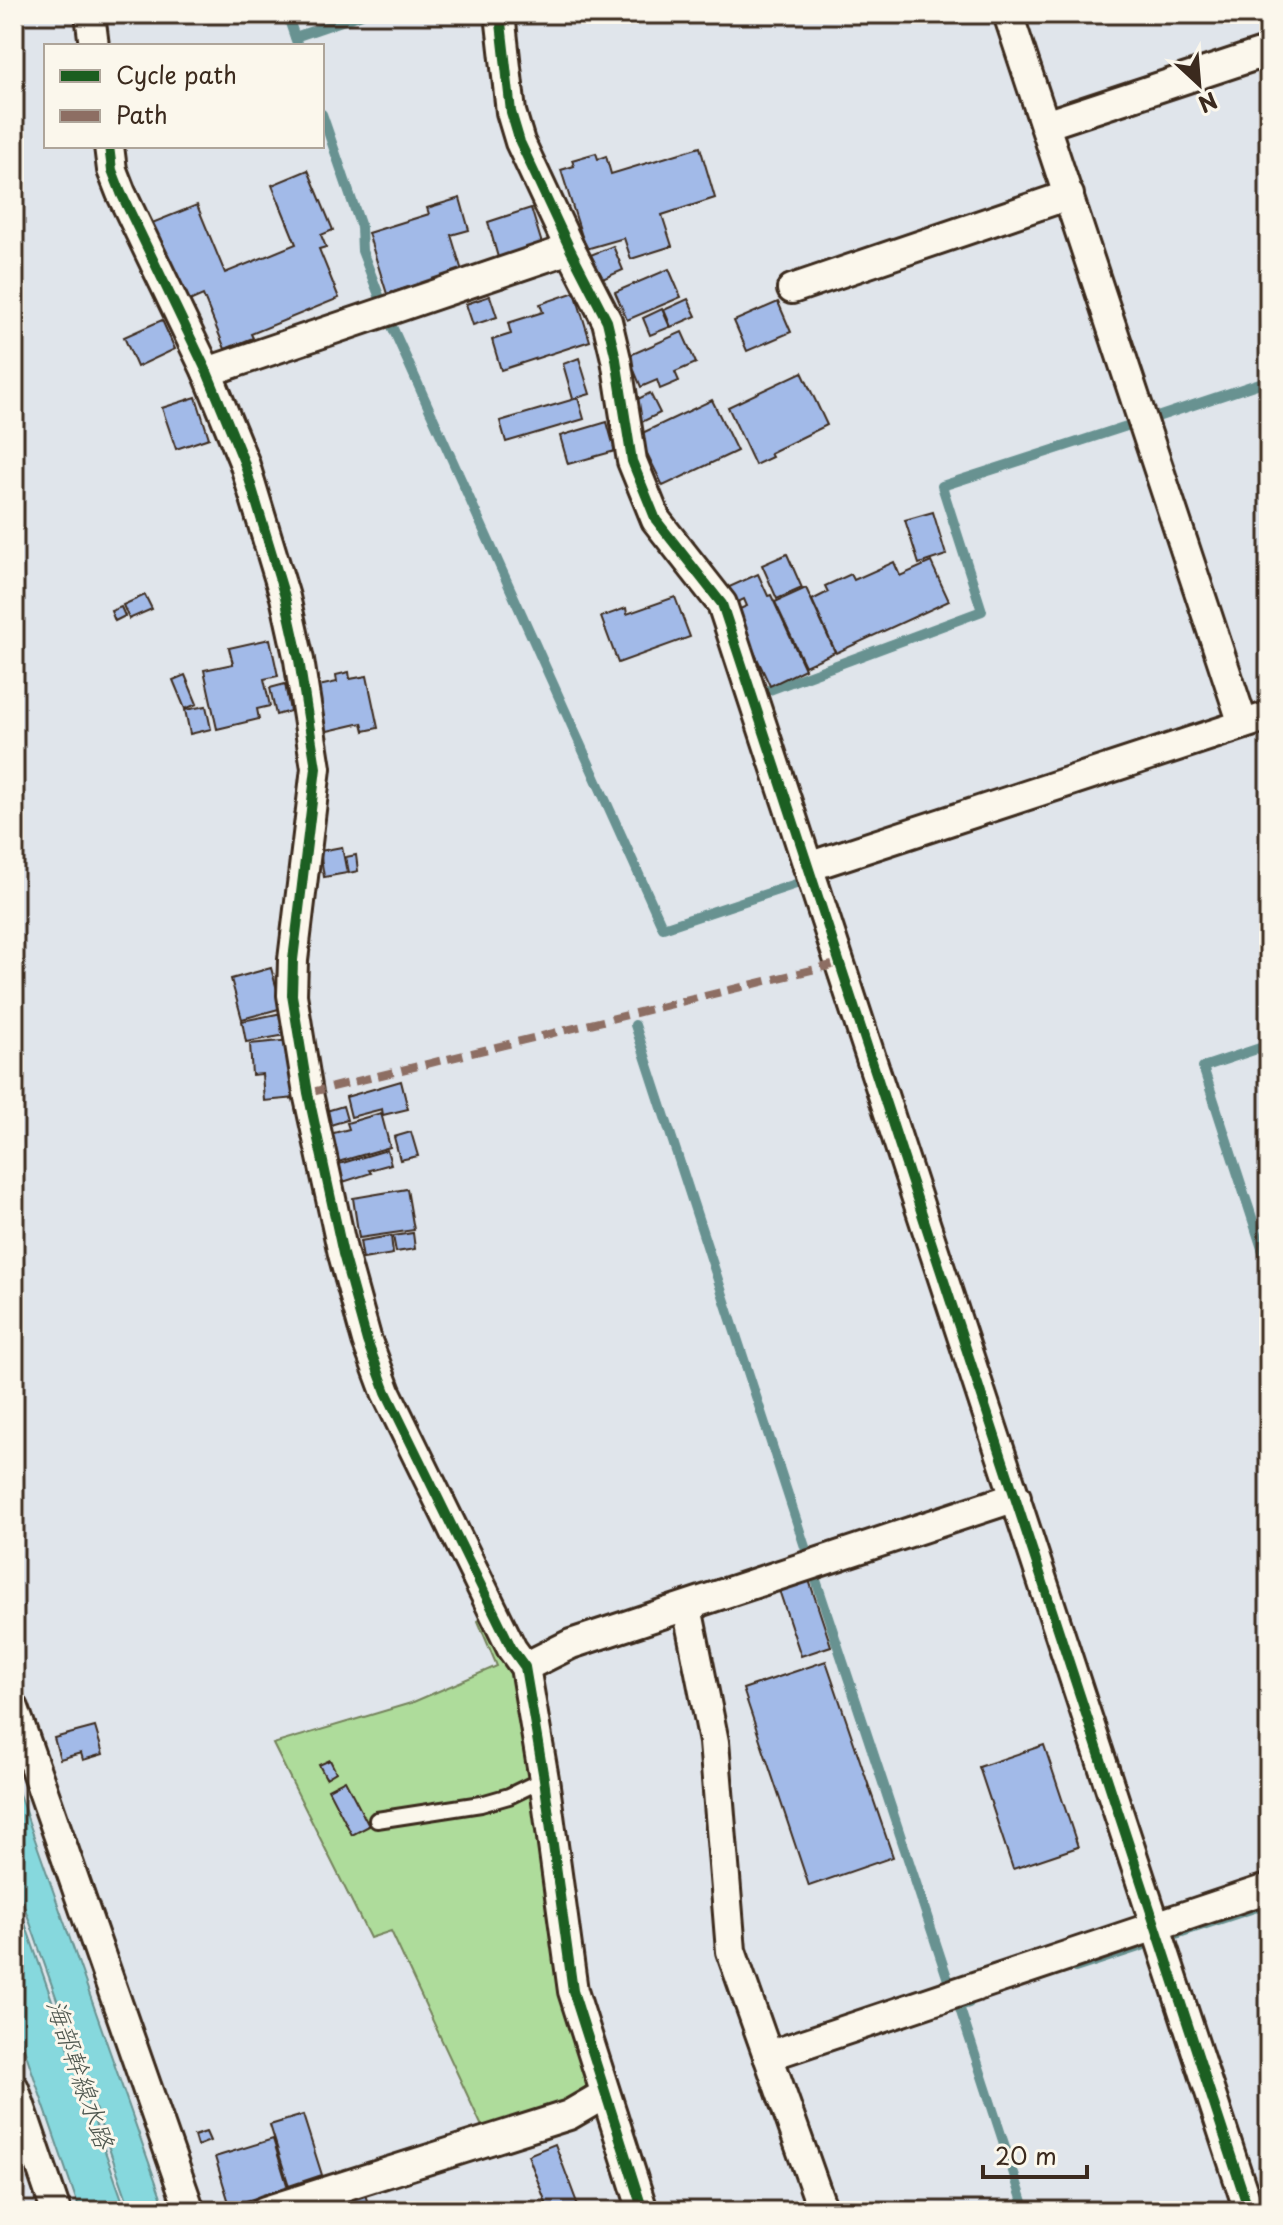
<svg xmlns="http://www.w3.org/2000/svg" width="1283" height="2225" font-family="'Playpen Sans','Klee One',sans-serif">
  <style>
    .green { fill: #aedc9b; stroke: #74835c; stroke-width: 2 }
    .water { fill: #86d8dd; stroke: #689291; stroke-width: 2 }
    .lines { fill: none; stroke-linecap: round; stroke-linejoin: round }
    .stream { stroke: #689291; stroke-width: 10 }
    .building { fill: #a2bae8; stroke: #3b2a1e; stroke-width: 2 }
    .service-casing { stroke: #3b2a1e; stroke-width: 20 }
    .minor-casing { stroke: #3b2a1e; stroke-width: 34 }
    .service { stroke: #fbf7ec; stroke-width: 14 }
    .minor { stroke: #fbf7ec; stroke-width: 28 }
    .quiet { stroke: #8d6e63; stroke-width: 8; stroke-dasharray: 16 8; stroke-linecap: butt }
    .cycleway-casing { stroke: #fbf7ec; stroke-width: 15 }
    .cycleway { stroke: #1b5e20; stroke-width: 10 }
    .labels { text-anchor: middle; stroke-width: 6; stroke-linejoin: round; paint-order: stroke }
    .water-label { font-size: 26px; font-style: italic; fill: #4e564e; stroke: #fbf7ec }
  </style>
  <rect width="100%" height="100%" fill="#e0e5eb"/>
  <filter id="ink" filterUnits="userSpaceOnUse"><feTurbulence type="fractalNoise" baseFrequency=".0125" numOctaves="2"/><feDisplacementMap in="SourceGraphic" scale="16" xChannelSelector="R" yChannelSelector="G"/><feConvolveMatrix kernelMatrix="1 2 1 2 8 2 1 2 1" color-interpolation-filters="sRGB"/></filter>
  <g filter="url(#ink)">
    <polygon class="green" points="483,1604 515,1665 588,2068 586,2086 574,2101 485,2133 391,1931 370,1938 273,1744 411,1703 497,1666 478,1621"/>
    <g class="water">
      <polygon points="14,1780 166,2211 131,2211 14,1877"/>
      <polygon points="14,1892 126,2211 80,2211 14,2019"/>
    </g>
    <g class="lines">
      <g class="stream">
        <polyline points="287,14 298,46"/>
        <polyline points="295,37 362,14"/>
        <polyline points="322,114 361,227 362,251 380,298"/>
        <polyline points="390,322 663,928 805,881"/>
        <polyline points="1154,418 1269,380"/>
        <polyline points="764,692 982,611 942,486 1133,424"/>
        <polyline points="635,1025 806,1550"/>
        <polyline points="1269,1045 1203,1067 1269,1270"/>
        <polyline points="815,1577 949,1983"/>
        <polyline points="1173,1935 1269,1903"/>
        <polyline points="1075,1968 1142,1946"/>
        <polyline points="969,2003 959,2006 1026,2211"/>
      </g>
    </g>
    <g class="building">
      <polygon points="700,147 715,198 662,215 672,246 631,259 624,238 586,249 561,170 574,166 572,160 596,153 598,159 606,156 611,174"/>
      <polygon points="308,170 333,230 321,235 326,247 319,249 339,298 251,334 253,338 225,349 203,295 185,303 152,223 197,205 225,273 296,244 272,185"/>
      <polygon points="460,198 469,230 451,235 462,271 387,294 368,233 429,214 427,208"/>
      <polygon points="531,208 543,247 499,261 488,222"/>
      <polygon points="613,246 623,270 598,281 588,256"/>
      <polygon points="669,269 681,297 627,320 615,292"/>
      <polygon points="575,292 590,341 501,370 492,340 511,334 508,323 543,312 540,304"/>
      <polygon points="490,296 497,317 473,325 466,304"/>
      <polygon points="688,299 696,316 671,327 664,310"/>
      <polygon points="778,302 791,332 747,351 734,321"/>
      <polygon points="662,309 670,327 650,335 643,318"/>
      <polygon points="162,320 175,349 137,367 124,337"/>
      <polygon points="682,332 696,363 675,372 679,381 660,389 657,380 641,387 628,356"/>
      <polygon points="579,358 590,394 573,399 563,364"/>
      <polygon points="802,372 827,425 770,453 772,457 755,465 728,407"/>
      <polygon points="650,393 660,413 640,423 630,403"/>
      <polygon points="196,397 209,438 176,449 162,408"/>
      <polygon points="578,398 584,419 506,442 500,421"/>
      <polygon points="712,400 737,451 663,486 638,435"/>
      <polygon points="607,422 615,451 568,464 560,436"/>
      <polygon points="933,512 946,555 919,564 905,520"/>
      <polygon points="787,554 802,588 777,599 762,565"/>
      <polygon points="894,562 900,576 931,562 949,601 836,653 812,600 828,592 825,586 851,574 854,580"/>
      <polygon points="758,574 768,596 771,595 805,669 770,686 735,611 747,606 744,599 734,604 727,588"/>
      <polygon points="806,588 835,652 805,666 775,602"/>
      <polygon points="145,595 152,609 129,619 123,605"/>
      <polygon points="675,597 690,637 618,663 601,617 626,608 627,614"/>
      <polygon points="121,607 125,616 115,621 111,611"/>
      <polygon points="270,639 278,676 264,679 270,706 257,709 259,719 217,729 204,670 233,664 229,648"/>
      <polygon points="349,672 350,679 367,676 378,728 364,731 362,723 323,732 314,687 337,682 336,675"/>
      <polygon points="185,675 197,704 185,709 173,680"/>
      <polygon points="285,684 290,711 276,715 270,688"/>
      <polygon points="206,706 211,729 190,734 185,710"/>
      <polygon points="342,847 347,873 324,877 320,851"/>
      <polygon points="356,855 358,871 349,873 346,857"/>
      <polygon points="271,968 282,1008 242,1019 231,979"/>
      <polygon points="287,1012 292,1034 246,1042 242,1021"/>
      <polygon points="291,1040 296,1098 264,1101 262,1074 252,1075 250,1044"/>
      <polygon points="401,1081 408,1109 383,1115 382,1109 351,1117 346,1097"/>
      <polygon points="343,1106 347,1120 327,1126 323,1112"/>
      <polygon points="381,1113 390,1147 338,1162 330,1134 349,1129 347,1123"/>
      <polygon points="411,1132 418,1156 400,1160 394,1137"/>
      <polygon points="387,1150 391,1164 369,1170 371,1173 343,1182 339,1164"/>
      <polygon points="407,1189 414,1230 359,1238 353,1198"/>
      <polygon points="413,1233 415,1249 396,1252 393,1236"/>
      <polygon points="391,1236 393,1254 363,1259 360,1241"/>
      <polygon points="809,1580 831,1646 801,1656 779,1590"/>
      <polygon points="826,1661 893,1857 809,1886 743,1689"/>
      <polygon points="95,1727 103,1754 83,1760 81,1753 60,1759 54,1738"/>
      <polygon points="1044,1745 1078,1847 1013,1869 979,1767"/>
      <polygon points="330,1760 336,1772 326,1778 319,1765"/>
      <polygon points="345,1780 369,1826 352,1835 328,1789"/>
      <polygon points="303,2115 322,2175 289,2186 270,2125"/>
      <polygon points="206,2132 210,2141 197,2146 194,2136"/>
      <polygon points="273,2139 288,2188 230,2206 215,2157"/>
      <polygon points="555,2144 580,2211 549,2211 528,2155"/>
      <polygon points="365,2194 370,2211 305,2211"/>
      <polygon points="622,2204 624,2211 600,2211"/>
    </g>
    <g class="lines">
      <defs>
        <polyline id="service" points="377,1820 481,1804 509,1796 544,1779"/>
        <g id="minor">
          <polyline points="90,14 94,46"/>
          <polyline points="500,14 511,112 520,142 570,249 607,321 616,359 632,461 656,520 722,604 1249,2211"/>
          <polyline points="1008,14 1243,724"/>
          <polyline points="1045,125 1269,51"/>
          <polyline points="109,146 112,170 121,193 207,372 244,462 285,597 299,660 316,768 293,960 292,995 308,1093 343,1254 367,1341 386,1392 512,1649 525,1667 544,1779 573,1991 643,2211"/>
          <polyline points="792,289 1069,195"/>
          <polyline points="207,372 570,249"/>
          <polyline points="808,867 1269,716"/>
          <polyline points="687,1607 714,1742 731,1951 823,2211"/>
          <polyline points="525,1667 571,1644 1016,1497"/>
          <polyline points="14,1708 190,2211"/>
          <polyline points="768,2056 1269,1888"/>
          <polyline points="14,2088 56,2211"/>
          <polyline points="265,2211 569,2115 605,2094"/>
        </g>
      </defs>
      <use href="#service" class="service-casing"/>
      <use href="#minor" class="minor-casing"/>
      <use href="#service" class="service"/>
      <use href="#minor" class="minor"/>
      <polyline class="quiet" points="308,1093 840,963"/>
      <defs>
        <g id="cycleway">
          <polyline points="500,14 511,112 520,142 570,249 607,321 616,359 632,461 656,520 722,604 1249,2211"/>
          <polyline points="109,146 112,170 121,193 207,372 244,462 285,597 299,660 316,768 293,960 292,995 308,1093 343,1254 367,1341 386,1392 512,1649 525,1667 544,1779 573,1991 643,2211"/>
        </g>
      </defs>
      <use href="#cycleway" class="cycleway-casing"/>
      <use href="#cycleway" class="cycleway"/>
    </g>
  </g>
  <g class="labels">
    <g class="water-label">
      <text transform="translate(80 2074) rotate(71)" y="9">海部幹線水路</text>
    </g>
  </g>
  <rect width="1283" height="2225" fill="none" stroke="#fbf7ec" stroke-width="48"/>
  <rect x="24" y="24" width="1235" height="2177" fill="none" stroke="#3b2a1e" stroke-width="3" filter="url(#ink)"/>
  <rect x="44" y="44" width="280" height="104" fill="#fbf7ec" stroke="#aea59a" stroke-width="2"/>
  <rect x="60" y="70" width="40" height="12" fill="#1b5e20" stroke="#aea59a" stroke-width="2"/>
  <text x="116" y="84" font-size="24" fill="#3b2a1e">Cycle path</text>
  <rect x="60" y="110" width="40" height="12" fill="#8d6e63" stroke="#aea59a" stroke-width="2"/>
  <text x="116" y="124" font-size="24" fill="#3b2a1e">Path</text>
  <g transform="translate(1199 84) rotate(154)" stroke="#fbf7ec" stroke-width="6" paint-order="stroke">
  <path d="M0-6L14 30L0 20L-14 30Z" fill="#3b2a1e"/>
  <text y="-12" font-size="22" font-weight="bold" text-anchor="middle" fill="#3b2a1e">N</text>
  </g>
  <path d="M983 2165v12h104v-12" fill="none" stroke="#3b2a1e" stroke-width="4"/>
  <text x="995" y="2165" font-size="24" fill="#3b2a1e" stroke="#fbf7ec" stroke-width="6" paint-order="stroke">20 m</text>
</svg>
